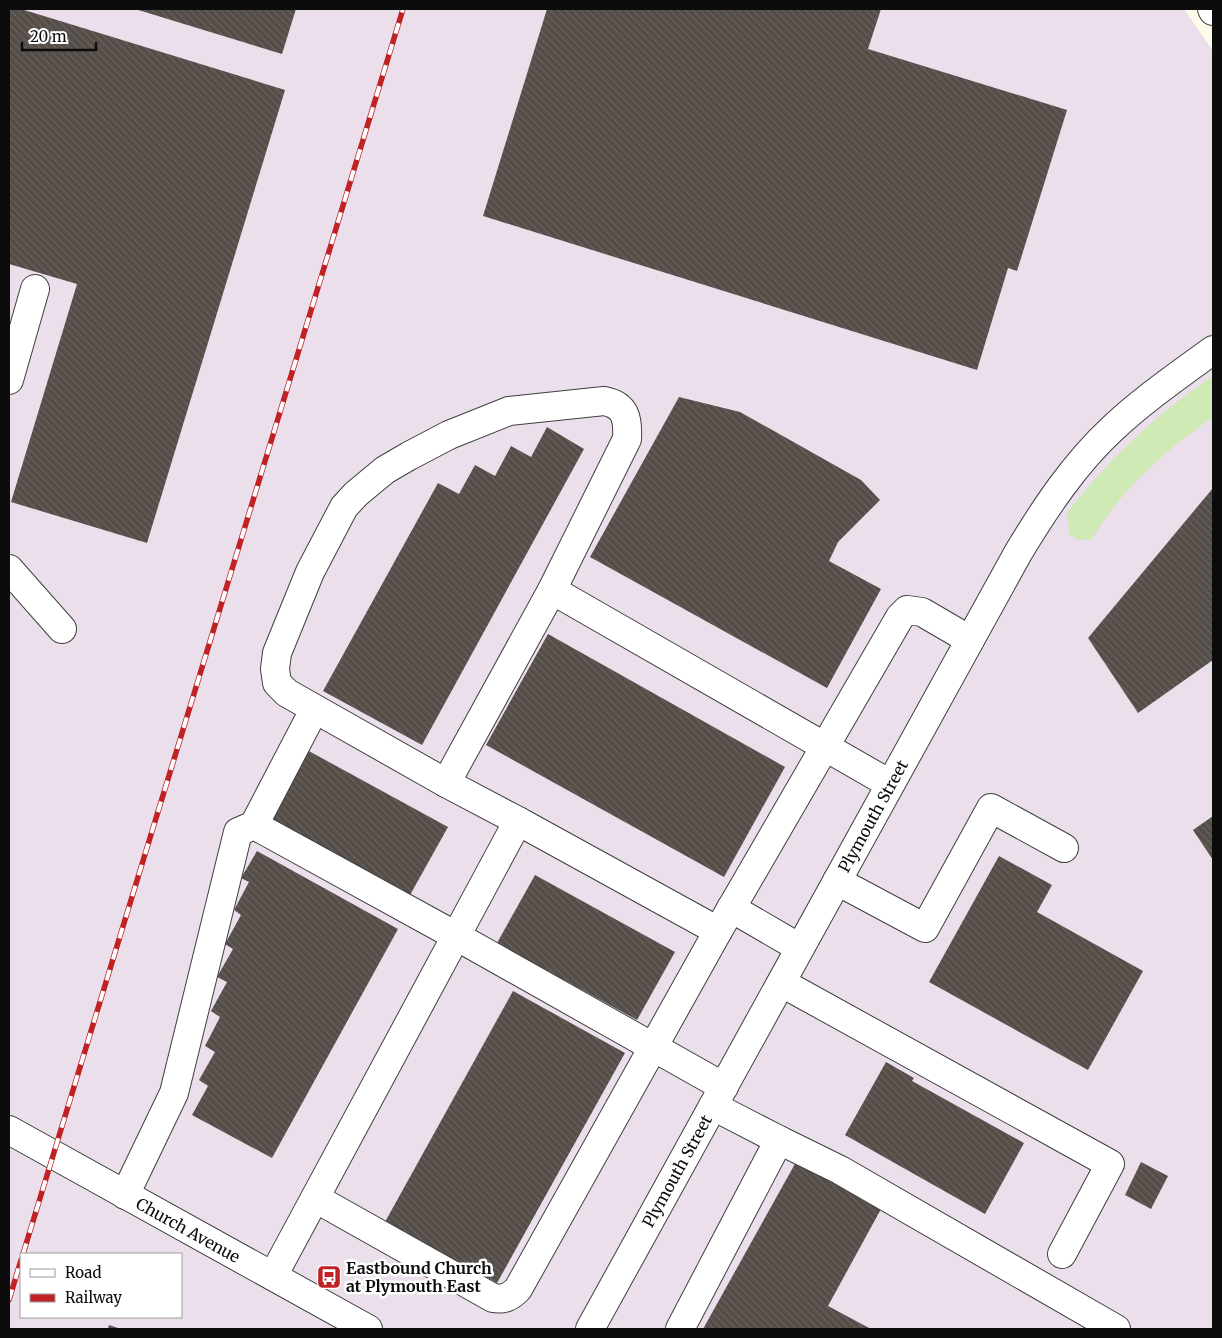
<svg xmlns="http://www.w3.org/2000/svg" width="1222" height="1338" font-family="Merriweather,serif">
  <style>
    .industrial { fill: #eadfeb; fill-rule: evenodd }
    .grass { fill: #cfeab4 }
    .building { fill: url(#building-back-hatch) }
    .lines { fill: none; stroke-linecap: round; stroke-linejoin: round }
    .minor-casing { stroke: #3f3f3f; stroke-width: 30 }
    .minor { stroke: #fff; stroke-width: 28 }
    .rail-casing { stroke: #bf2125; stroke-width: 5.5 }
    .rail { stroke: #fff; stroke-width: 4; stroke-dasharray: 11; stroke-linecap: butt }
    .labels { text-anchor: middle; stroke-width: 5; stroke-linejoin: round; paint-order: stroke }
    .street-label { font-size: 16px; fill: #0c0c0c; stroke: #fff }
    .poi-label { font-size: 16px; font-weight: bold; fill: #0c0c0c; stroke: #fff; text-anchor: start }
  </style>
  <defs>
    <pattern id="building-back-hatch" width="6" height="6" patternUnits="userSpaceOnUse" patternTransform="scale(1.25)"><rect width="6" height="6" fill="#554d48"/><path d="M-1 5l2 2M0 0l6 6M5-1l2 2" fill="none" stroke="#68625e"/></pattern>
  </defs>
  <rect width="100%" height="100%" fill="#fffbea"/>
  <path class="industrial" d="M9 9H1184L1213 51V1329H9ZM21 1254H181V1317H21Z"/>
  <path class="grass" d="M1213 376V417C1166 450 1121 489 1092 539L1079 540 1070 535 1067 513C1109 459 1156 414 1213 376Z"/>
  <g class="building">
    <polygon points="9,9 21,9 285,90 147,543 11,502 77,284 9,264"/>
    <polygon points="135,9 296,9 282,54"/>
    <polygon points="547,9 881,9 868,49 1067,110 1017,271 1008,268 977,370 483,216"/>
    <polygon points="679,397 740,412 861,480 880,500 838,542 829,561 881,589 827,688 590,557"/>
    <polygon points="547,427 584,449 422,745 323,691 438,483 459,494 475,465 495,476 511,446 531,457"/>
    <polygon points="1213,488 1213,660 1138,713 1088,638"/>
    <polygon points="548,634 785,767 724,877 486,745"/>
    <polygon points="307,750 448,827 410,895 270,818"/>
    <polygon points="1213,816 1213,860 1193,830"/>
    <polygon points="257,851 398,929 272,1158 192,1115 208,1086 199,1080 215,1052 205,1046 220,1017 211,1011 227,982 217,977 233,949 225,944 241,915 234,910 249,882 241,878"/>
    <polygon points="999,856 1052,885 1037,912 1143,971 1088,1070 929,982"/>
    <polygon points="535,875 675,952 637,1020 497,943"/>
    <polygon points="513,991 625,1053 497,1283 385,1222"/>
    <polygon points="886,1062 914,1078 912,1081 1024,1143 985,1214 845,1135"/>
    <polygon points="796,1162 881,1209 828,1306 871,1329 703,1329"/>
    <polygon points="1141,1162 1168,1176 1151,1209 1125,1195"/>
    <polygon points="109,1325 121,1329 108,1329"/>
  </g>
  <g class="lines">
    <defs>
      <g id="minor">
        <polyline points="1212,9 1213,11"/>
        <polyline points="9,380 35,289"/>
        <polyline points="9,569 62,629"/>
        <polyline points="446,783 552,590"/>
        <path d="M518 821 446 783 287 693 277 683 275 669 277 653 310 572 344 507 356 494 385 470 409 456 449 435 509 411 604 401C626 405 628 419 627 439L552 590 890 784"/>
        <polyline points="254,825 314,710"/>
        <polyline points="837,881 925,928 991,808 1064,848"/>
        <polyline points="731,908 800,948"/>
        <polyline points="782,983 1110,1164 1062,1254"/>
        <polyline points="9,1130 368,1329"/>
        <polyline points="779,1140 840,1170 1116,1329"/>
        <polyline points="125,1195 174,1093 238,832 254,825 456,936 724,1087"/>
        <path d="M315 1198 493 1298C504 1300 510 1297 518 1289L718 931"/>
        <polyline points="273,1276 518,821 718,931 900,617 907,610 922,612 970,640"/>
        <path d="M590 1329 1018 553C1045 508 1075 463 1113 428 1144 399 1179 375 1213 350"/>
        <polyline points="680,1329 779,1140 713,1106"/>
      </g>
    </defs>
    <use href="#minor" class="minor-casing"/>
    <use href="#minor" class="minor"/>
    <defs>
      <g id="rail">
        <polyline points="23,1254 403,9"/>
        <polyline points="9,1300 21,1260"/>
      </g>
    </defs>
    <use href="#rail" class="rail-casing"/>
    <use href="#rail" class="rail"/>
  </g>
  <defs>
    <symbol id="bus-square" viewBox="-11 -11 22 22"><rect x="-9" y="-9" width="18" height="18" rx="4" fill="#bf2125" stroke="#fff"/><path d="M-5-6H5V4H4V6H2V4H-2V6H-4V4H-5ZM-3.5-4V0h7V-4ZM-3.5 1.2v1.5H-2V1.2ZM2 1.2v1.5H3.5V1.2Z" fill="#fff"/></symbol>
  </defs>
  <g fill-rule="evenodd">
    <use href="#bus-square" x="315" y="1263" width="28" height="28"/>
  </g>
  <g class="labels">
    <g class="street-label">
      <text transform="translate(873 816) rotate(-61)" y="6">Plymouth Street</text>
      <text transform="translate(677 1171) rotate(-61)" y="6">Plymouth Street</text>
      <text transform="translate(188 1230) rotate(29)" y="6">Church Avenue</text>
    </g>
    <g class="poi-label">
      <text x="346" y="1274">Eastbound Church<tspan x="346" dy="18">at Plymouth East</tspan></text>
    </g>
  </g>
  <rect width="1222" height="1338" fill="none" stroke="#0c0c0c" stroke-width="20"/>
  <rect x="20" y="1253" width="162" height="65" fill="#ffffff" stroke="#9e9e9e"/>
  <rect x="30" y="1269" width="25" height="8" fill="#ffffff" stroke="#9e9e9e"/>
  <text x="65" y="1278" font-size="15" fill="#0c0c0c">Road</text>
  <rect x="30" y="1294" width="25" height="8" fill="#bf2125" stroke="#9e9e9e"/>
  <text x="65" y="1303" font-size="15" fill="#0c0c0c">Railway</text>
  <path d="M22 42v8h74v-8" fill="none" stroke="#0c0c0c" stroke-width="2.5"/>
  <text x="30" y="42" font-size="15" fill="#0c0c0c" stroke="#ffffff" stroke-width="4" paint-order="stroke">20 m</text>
</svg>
